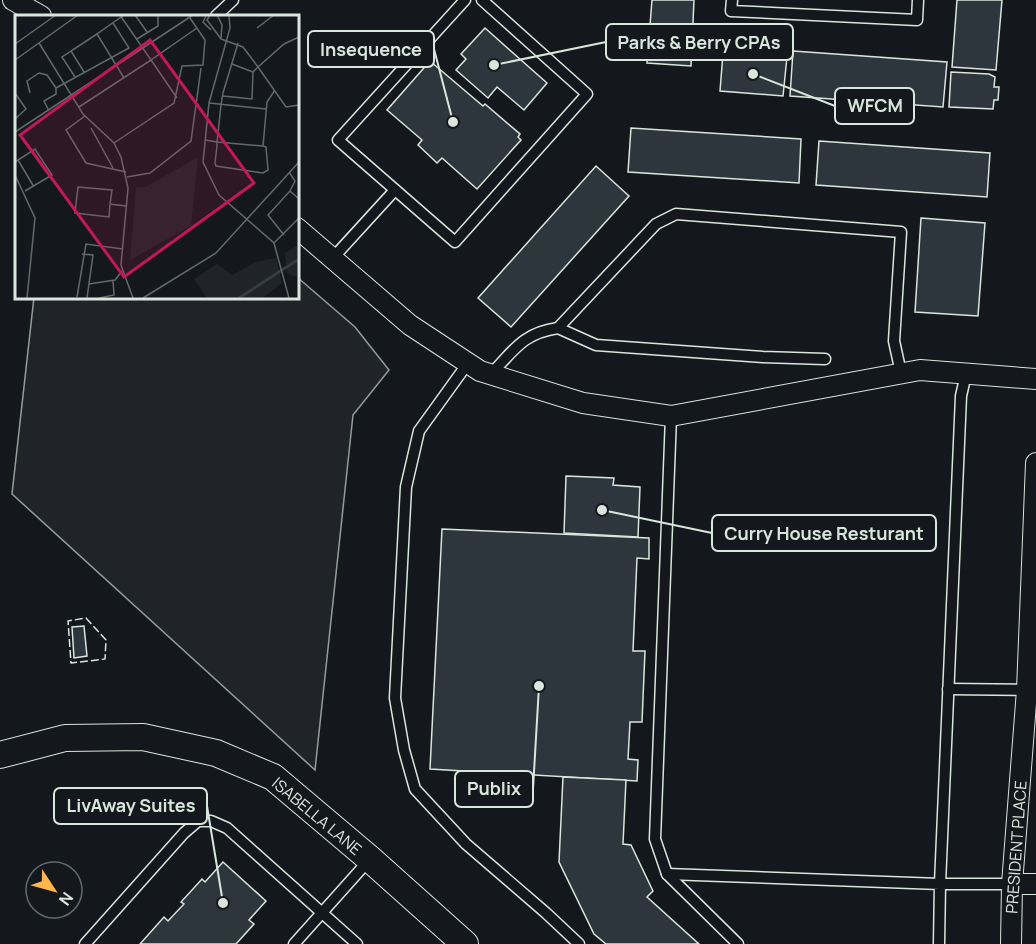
<svg xmlns="http://www.w3.org/2000/svg" width="1036" height="944" font-family="Manrope,sans-serif">
  <style>
    .green { fill: #202428; stroke: #939e99; stroke-width: 1.5 }
    .building { fill: #2c363c; stroke: #d8e6dc; stroke-width: 1.5 }
    .lines { fill: none; stroke-linecap: round; stroke-linejoin: round }
    .service-casing { stroke: #d8e6dc; stroke-width: 13 }
    .minor-casing { stroke: #d8e6dc; stroke-width: 22 }
    .tertiary-casing { stroke: #d8e6dc; stroke-width: 28 }
    .service { stroke: #14181c; stroke-width: 10 }
    .minor { stroke: #14181c; stroke-width: 20 }
    .tertiary { stroke: #14181c; stroke-width: 26 }
    .fence { stroke: #d8e6dc; stroke-width: 1.5; stroke-dasharray: 8 3; stroke-linecap: butt }
    .labels { text-anchor: middle; stroke-width: 4.5; stroke-linejoin: round; paint-order: stroke }
    .street-label { font-size: 16px; fill: #d8e6dc; stroke: #14181c }
    .inset-river { fill: none; stroke: #363b3e; stroke-width: 3 }
    .inset-road { fill: none; stroke: #626a69; stroke-width: 1.5 }
    .view { fill: #c2185b; fill-opacity: 0.15; stroke: #c2185b; stroke-width: 3 }
    .inset-edge { fill: none; stroke: #d8e6dc; stroke-width: 3 }
    .leader { fill: none; stroke: #d8e6dc; stroke-width: 2 }
    .callout-dot { fill: #d8e6dc; stroke: #14181c; stroke-width: 2 }
    .callout { fill: #14181c; stroke: #d8e6dc; stroke-width: 2 }
    .callout-label { font-size: 18px; text-anchor: middle; font-weight: bold; fill: #d8e6dc }
  </style>
  <rect width="100%" height="100%" fill="#14181c"/>
  <polygon class="green" points="297,277 355,327 389,370 353,415 315,770 12,494 34,297 297,297"/>
  <g class="building">
    <polygon points="652,0 694,0 691,66 647,63"/>
    <polygon points="957,0 1002,0 996,70 952,67"/>
    <polygon points="485,28 547,83 524,110 497,87 488,98 456,70 466,59 461,54"/>
    <polygon points="746,48 765,50 764,55 787,57 783,96 720,91 723,53 745,55"/>
    <polygon points="793,51 947,62 943,107 790,96"/>
    <polygon points="430,61 483,106 485,104 520,134 518,137 521,140 477,189 442,158 437,163 418,145 422,140 387,110"/>
    <polygon points="951,72 989,74 995,77 994,87 999,87 998,100 994,100 993,109 949,107"/>
    <polygon points="631,128 801,139 799,183 628,172"/>
    <polygon points="819,141 990,153 987,197 816,185"/>
    <polygon points="596,166 629,196 511,327 478,298"/>
    <polygon points="921,218 985,223 978,316 915,312"/>
    <polygon points="566,476 614,478 613,485 640,487 638,537 564,533"/>
    <polygon points="442,529 649,538 649,559 637,558 633,651 645,651 642,722 630,722 628,759 638,760 637,781 430,769"/>
    <polygon points="84,626 87,656 74,658 72,627"/>
    <polygon points="563,777 626,780 623,844 631,845 653,891 647,897 699,944 606,944 594,934 559,862"/>
    <polygon points="223,862 266,901 249,920 254,924 236,944 140,944 164,917 168,921 184,904 181,902 202,879 205,882"/>
  </g>
  <g class="lines">
    <defs>
      <g id="service">
        <polyline points="465,0 338,140 455,242 587,94 482,0"/>
        <polyline points="732,0 731,11 917,20 918,0"/>
        <polyline points="216,16 233,0"/>
        <polyline points="332,259 395,190"/>
        <polyline points="558,328 596,345 763,357 825,359"/>
        <polyline points="468,363 419,431 406,487 395,698 404,750 415,789 466,844 546,913 579,944"/>
        <path d="M491 374C514 350 523 333 558 328L656 224 676 214 901 232 894 341 901 373"/>
        <polyline points="966,374 961,396 940,884 1012,884"/>
        <polyline points="671,416 655,839 667,874 738,944"/>
        <polyline points="948,689 1032,690"/>
        <polyline points="667,874 940,884 939,944"/>
        <polyline points="85,944 184,833 198,821 211,821 227,828 357,944"/>
        <polyline points="294,944 370,859"/>
      </g>
      <g id="minor">
        <polyline points="13,0 41,16"/>
        <polyline points="297,228 410,325 480,371 583,403 671,416 920,370 1036,379"/>
        <polyline points="1012,884 1036,884"/>
        <polyline points="1011,944 1012,884 1027,690 1036,463"/>
      </g>
      <polyline id="tertiary" points="0,755 65,738 143,737 216,753 273,777 370,859 465,944"/>
    </defs>
    <use href="#service" class="service-casing"/>
    <use href="#minor" class="minor-casing"/>
    <use href="#tertiary" class="tertiary-casing"/>
    <use href="#service" class="service"/>
    <use href="#minor" class="minor"/>
    <use href="#tertiary" class="tertiary"/>
    <polygon class="fence" points="86,618 106,640 105,659 71,663 68,621"/>
  </g>
  <g class="labels">
    <g class="street-label">
      <text transform="translate(317 816) rotate(40)" y="6">ISABELLA LANE</text>
      <text transform="translate(1016 847) rotate(-86)" y="6">PRESIDENT PLACE</text>
    </g>
  </g>
  <g transform="translate(15 15)">
    <rect width="284" height="284" fill="#14181c"/>
    <path d="M183 142 176 211 115 245 121 172H131ZM283 230V261H277L272 258 270 238ZM261 243 267 268 248 283H192L179 264 202 249 217 260 241 247Z" fill="#202428"/>
    <path class="inset-river" d="M224 283 284 244"/>
    <path class="inset-road" d="M120 0 132 17M195 0 192 5 206 24M202 0 207 10 206 24 228 32 243 52 269 29 284 22M214 0 215 13 194 88 188 147 204 180 259 228 274 283M191 1 188 7 196 15M242 13 259 0M122 24 143 11V0M24 28 68 99 99 128 106 142 113 173 106 250 118 283M0 29 41 0M56 36 47 42 60 62M0 45 63 0M69 57 56 36 82 19M238 57 243 52 271 92 284 90M109 63 82 19 109 0M0 78 11 94 0 104M15 78 12 66 24 58 32 60 41 73M208 81 237 84 238 57 217 49M162 83 136 45 182 13M194 88 251 94M64 92 136 45 105 0M34 96 29 86 41 79V73L114 33 98 8M70 101 51 115 71 148 111 157M76 113 98 153M0 117 178 0M190 125 202 127 248 131 251 132 253 155 248 158 201 151 200 148 202 131V127L206 90 208 78 223 28M99 128 159 88 167 51 188 50 190 25 175 3M248 131 252 87 260 75M3 145 19 172M0 147 20 134 37 160 10 176M274 157 280 166 275 176 284 184M0 160 20 203 12 283M112 162 135 158 176 126 186 53M95 189 94 202 60 198 63 172 97 175 95 189 111 191M269 220 253 200 275 176M259 228 284 203M67 239 78 240 72 283M74 269 100 265 107 256M62 282 71 229 108 234M84 283 99 280 98 266M128 283 201 238 284 147"/>
    <path class="view" d="M135 25 239 168 109 262 5 120Z"/>
    <rect width="284" height="284" class="inset-edge"/>
  </g>
  <path class="leader" d="M494 65L606 42M453 122L434 49M753 74L835 106M602 510L712 533M539 686L533 789M223 903L207 806"/>
  <g class="callout-dot">
    <circle cx="494" cy="65" r="6"/>
    <circle cx="453" cy="122" r="6"/>
    <circle cx="753" cy="74" r="6"/>
    <circle cx="602" cy="510" r="6"/>
    <circle cx="539" cy="686" r="6"/>
    <circle cx="223" cy="903" r="6"/>
  </g>
  <g class="callout">
    <rect x="606" y="24" width="187" height="36" rx="6"/>
    <rect x="308" y="31" width="126" height="36" rx="6"/>
    <rect x="835" y="88" width="79" height="36" rx="6"/>
    <rect x="712" y="515" width="224" height="36" rx="6"/>
    <rect x="455" y="771" width="78" height="36" rx="6"/>
    <rect x="54" y="788" width="153" height="36" rx="6"/>
  </g>
  <g class="callout-label">
    <text x="699" y="49">Parks &amp; Berry CPAs</text>
    <text x="371" y="56">Insequence</text>
    <text x="875" y="112">WFCM</text>
    <text x="824" y="540">Curry House Resturant</text>
    <text x="494" y="795">Publix</text>
    <text x="131" y="812">LivAway Suites</text>
  </g>
  <g transform="translate(54 890) rotate(126)"><circle r="28" fill="#14181c" stroke="#626a69" stroke-width="1.5"/>
  <path d="M0-4.5L10 22L0 15L-10 22Z" fill="#ffb74d"/>
  <text y="-9" font-size="16" font-weight="bold" text-anchor="middle" fill="#d8e6dc">N</text>
  </g>
</svg>
